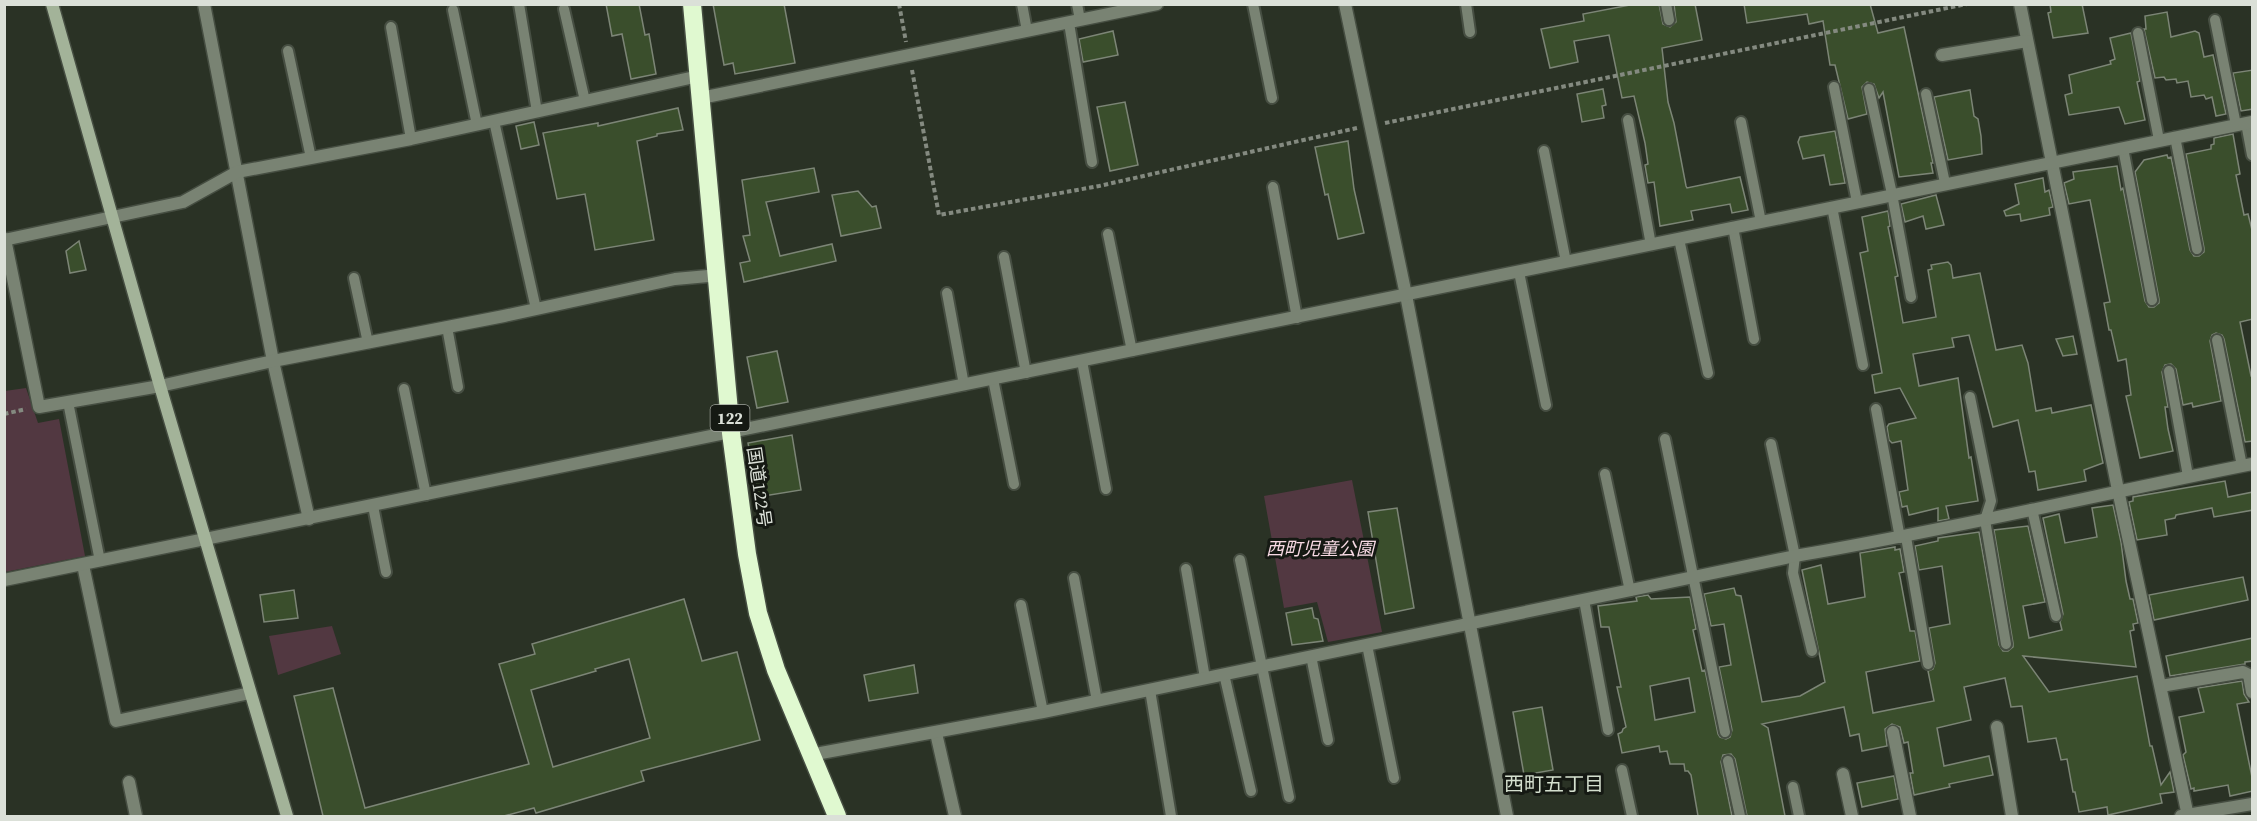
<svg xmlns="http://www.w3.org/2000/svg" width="2257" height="821" font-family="'Source Serif 4','Noto Sans JP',serif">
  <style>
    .green { fill: #523841 }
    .building { fill: #3a4e2c; stroke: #7c8576; stroke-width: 1.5; fill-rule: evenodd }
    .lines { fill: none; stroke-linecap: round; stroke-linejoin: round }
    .lane-casing { stroke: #464e42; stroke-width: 14 }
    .street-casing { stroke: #464e42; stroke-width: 15 }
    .secondary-casing { stroke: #464e42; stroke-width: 15 }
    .highway-casing { stroke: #464e42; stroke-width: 21 }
    .path { stroke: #848a80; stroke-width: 4; stroke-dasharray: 4.5 3; stroke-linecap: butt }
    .lane { stroke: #798373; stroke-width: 10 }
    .street { stroke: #798373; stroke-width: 12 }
    .secondary { stroke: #a3b399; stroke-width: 12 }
    .highway { stroke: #e0f9d0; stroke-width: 18 }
    .labels { text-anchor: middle; stroke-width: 6; stroke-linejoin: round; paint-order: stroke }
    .shield { fill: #151913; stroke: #a0a49d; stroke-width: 1.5 }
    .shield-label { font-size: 16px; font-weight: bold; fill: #dbe0d8 }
    .street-label { font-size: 18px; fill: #dbe0d8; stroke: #151913 }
    .park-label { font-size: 18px; font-style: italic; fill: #f7d9e3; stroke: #151913 }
    .neighbourhood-label { font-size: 20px; fill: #d4dfce; stroke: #151913 }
  </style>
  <rect width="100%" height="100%" fill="#2a3225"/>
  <g class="green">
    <polygon points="26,388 38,423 59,419 85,556 5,572 5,391"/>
    <polygon points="1352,480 1382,632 1328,642 1317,602 1284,608 1264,496"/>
    <polygon points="332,626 341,654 278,675 269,636"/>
  </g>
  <g class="building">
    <polygon points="606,4 639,4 645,35 649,34 656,74 631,79 622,34 612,36"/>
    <polygon points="713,4 784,4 795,63 735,74 733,63 724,65"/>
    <polygon points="1635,4 1659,4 1663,24 1670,27 1676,22 1674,4 1695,4 1702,40 1662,48 1668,102 1674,123 1686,186 1687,188 1740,177 1748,210 1732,213 1730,204 1691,211 1693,220 1660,226 1654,182 1648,183 1645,165 1648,164 1645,143 1634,96 1622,98 1609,35 1574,41 1578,62 1550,68 1541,29 1584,21 1583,14"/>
    <polygon points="1744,4 1870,4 1878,33 1904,27 1933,163 1931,163 1933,173 1899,177 1883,92 1879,98 1874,84 1867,82 1862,87 1867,114 1848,119 1835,65 1830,65 1823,21 1809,24 1807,14 1747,23"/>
    <polygon points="2050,4 2082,4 2088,33 2053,38 2048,13 2051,12"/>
    <polygon points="2167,12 2171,37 2195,31 2199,33 2204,57 2213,55 2226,114 2216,116 2212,97 2206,99 2204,95 2191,97 2188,81 2177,83 2176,79 2166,80 2164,77 2155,78 2144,29 2146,29 2145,16"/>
    <polygon points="1113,31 1118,55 1083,62 1079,39"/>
    <polygon points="2131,33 2140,81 2137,82 2145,120 2125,124 2119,107 2069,115 2065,95 2072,93 2069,75 2111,64 2110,61 2115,59 2110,38"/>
    <polygon points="2253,70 2253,109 2241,111 2233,73"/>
    <polygon points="1603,89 1606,105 1602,106 1604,118 1582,122 1577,94"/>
    <polygon points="1970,90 1974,116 1978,119 1981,136 1982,154 1948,160 1934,97"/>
    <polygon points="1125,102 1138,165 1110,171 1097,107"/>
    <polygon points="678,108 683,130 657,134 657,136 637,141 654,240 595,250 585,194 557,199 543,133 598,123 598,126"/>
    <polygon points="534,122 539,145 521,149 516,126"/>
    <polygon points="1835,131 1845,183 1830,185 1824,155 1803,159 1798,142 1800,137"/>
    <polygon points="2233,134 2240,174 2236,175 2244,215 2248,214 2253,234 2253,319 2240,322 2251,376 2253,376 2253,441 2245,442 2224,339 2222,335 2216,333 2212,335 2210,341 2221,401 2193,407 2192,403 2183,405 2176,369 2171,364 2165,365 2162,372 2168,407 2165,407 2168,429 2173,451 2140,458 2126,396 2131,395 2126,359 2118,361 2111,330 2109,330 2104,303 2110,302 2090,200 2069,204 2064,183 2074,179 2073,172 2117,166 2121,190 2123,188 2145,301 2149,307 2154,307 2159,303 2159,299 2135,172 2144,160 2167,155 2168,158 2171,157 2190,250 2194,256 2199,256 2204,252 2204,248 2186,154 2211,149 2211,145 2214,144 2214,138"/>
    <polygon points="1348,141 1354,189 1364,233 1338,239 1328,194 1325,195 1315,147"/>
    <polygon points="814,168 819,192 766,202 780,256 832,244 836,261 744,282 740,263 750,261 743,236 750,235 742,180"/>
    <polygon points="2043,178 2045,192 2049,190 2053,207 2049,208 2050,215 2021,221 2020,214 2006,216 2004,211 2019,204 2015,184"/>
    <polygon points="858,191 872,207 876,206 881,228 841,236 832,195"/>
    <polygon points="1936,195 1944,225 1926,229 1923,216 1905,222 1901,204"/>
    <polygon points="1888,211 1890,226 1888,227 1898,276 1895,277 1903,323 1936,317 1928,270 1932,269 1931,265 1948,262 1951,265 1953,278 1980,273 1996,350 2022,345 2028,363 2036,411 2051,408 2052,413 2091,405 2103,463 2084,470 2086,481 2038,490 2035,471 2029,472 2018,420 1993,427 1969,335 1952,338 1954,347 1913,354 1919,386 1958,378 1969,458 1971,457 1978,501 1946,506 1949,519 1938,521 1938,508 1909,515 1907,506 1902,507 1899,492 1908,490 1901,441 1892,443 1889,440 1887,427 1889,424 1916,418 1900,388 1875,393 1872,375 1882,373 1860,253 1868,251 1862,217"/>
    <polygon points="79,241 86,270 70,273 66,251"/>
    <polygon points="2073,336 2077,354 2063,356 2056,339"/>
    <polygon points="777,351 788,402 757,408 747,357"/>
    <polygon points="792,435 801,490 758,497 748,443"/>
    <polygon points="2225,481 2228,497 2253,492 2253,510 2214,517 2212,508 2176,515 2175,518 2165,520 2167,535 2137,540 2129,502 2133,501 2133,497"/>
    <path d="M2113 505 2121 542 2126 581 2130 599H2133L2138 623 2133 624 2134 630 2130 631 2136 667 2023 656 2049 692 2137 676 2150 746H2152L2161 785 2170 772 2174 792 2160 794 2162 803 2108 815 2107 807 2079 812 2075 792H2073L2067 759 2061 760 2056 738 2028 742 2022 706 2011 707 2005 678 1964 687 1971 720 1937 728 1944 766 1989 756 1993 775 1949 784 1950 787 1914 795 1910 773H1913L1908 742 1904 743 1900 727 1892 724 1885 729 1887 746 1862 751 1859 734 1850 736 1844 707 1762 724 1768 728 1785 816H1747L1735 759 1731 754 1723 755 1721 762 1732 816H1698L1691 775 1688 771H1685L1684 764H1670L1667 751 1660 752 1659 746 1622 753 1618 734 1622 732 1623 729 1626 727 1617 687H1621L1609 627H1601L1598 606 1637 601 1636 597 1648 595 1651 599 1690 597 1696 629 1693 630 1702 671 1705 670 1718 734 1720 737 1726 739 1730 737 1732 730 1719 667 1731 665 1724 624 1711 626 1704 594 1734 588 1736 595 1741 596 1762 702 1800 696 1825 682 1802 570 1821 565 1828 604 1865 597 1860 553 1895 547V550L1900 549 1904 572 1899 573 1900 577 1910 631H1915L1920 661 1866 672 1873 713 1934 701 1928 671 1933 669 1935 663 1929 628 1950 624 1942 566 1919 570 1915 546 1938 541V538L1979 532 1999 645 2003 651H2008L2013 647V643L1994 530 2028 526 2045 602 2023 606 2029 638 2062 630 2060 622 2063 614 2043 518 2059 514 2065 543 2097 537 2092 508ZM1689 678 1695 712 1655 720 1650 686Z"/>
    <polygon points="1397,508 1414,608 1385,614 1368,512"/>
    <polygon points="2243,577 2248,600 2154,620 2149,595"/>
    <polygon points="294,590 298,618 264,622 260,595"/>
    <path d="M684 599 702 661 737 652 760 740 641 771 644 781 536 813 534 808 504 816H323L294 696 333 688 365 808 529 764 499 664 535 654 532 644ZM629 659 650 738 553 767 531 690 596 671 595 669Z"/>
    <polygon points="1312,608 1314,618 1318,619 1323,641 1292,645 1286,613"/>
    <polygon points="2253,638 2253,661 2245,662 2245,664 2170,676 2166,656"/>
    <polygon points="914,665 918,693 869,701 864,675"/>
    <polygon points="2242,681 2244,694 2249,702 2237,704 2253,782 2253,791 2230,796 2228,785 2194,791 2194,788 2191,789 2183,755 2186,752 2179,717 2204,712 2198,688"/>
    <polygon points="1542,707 1553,770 1524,775 1513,712"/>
    <polygon points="1894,776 1898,799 1862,807 1857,783"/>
  </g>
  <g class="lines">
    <defs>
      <g id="lane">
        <polyline points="519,4 537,112"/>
        <polyline points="1022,4 1027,31"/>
        <polyline points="1077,4 1080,20"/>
        <polyline points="1253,4 1272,98"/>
        <polyline points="1466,4 1470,32"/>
        <polyline points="1666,4 1669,20"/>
        <polyline points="564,9 585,101"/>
        <polyline points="453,10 477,125"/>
        <polyline points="2215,20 2236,125"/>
        <polyline points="1069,23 1092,162"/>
        <polyline points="391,27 411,139"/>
        <polyline points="2138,33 2159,140"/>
        <polyline points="288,51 311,158"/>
        <polyline points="1834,87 1857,202"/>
        <polyline points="1869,89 1892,194 1911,297"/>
        <polyline points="1926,94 1945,183"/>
        <polyline points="1628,120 1651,245"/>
        <polyline points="494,121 536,309"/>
        <polyline points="1741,122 1761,222"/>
        <polyline points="2246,123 2252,155"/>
        <polyline points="2175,137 2197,249"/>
        <polyline points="2123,148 2152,300"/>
        <polyline points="1544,151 1566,262"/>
        <polyline points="1273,187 1297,318"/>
        <polyline points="1832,207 1863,365"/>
        <polyline points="1733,227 1754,339"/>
        <polyline points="1108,234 1132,351"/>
        <polyline points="1679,239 1708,373"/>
        <polyline points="1004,257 1026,373"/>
        <polyline points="1519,272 1546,405"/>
        <polyline points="354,278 368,343"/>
        <polyline points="947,293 964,385"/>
        <polyline points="447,327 458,387"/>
        <polyline points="2217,340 2242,466"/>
        <polyline points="1082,361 1106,489"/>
        <polyline points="2169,371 2188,476"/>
        <polyline points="993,379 1014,484"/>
        <polyline points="404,389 426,495"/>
        <polyline points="1970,397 1991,501 1985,520 2006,644"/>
        <polyline points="68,402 100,561"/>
        <polyline points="1876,409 1900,538"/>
        <polyline points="1665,439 1725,732"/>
        <polyline points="1771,444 1795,556 1793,573 1812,651"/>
        <polyline points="1605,474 1630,591"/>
        <polyline points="373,506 386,572"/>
        <polyline points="2032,509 2056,616"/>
        <polyline points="1906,537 1928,664"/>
        <polyline points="1240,560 1289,797"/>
        <polyline points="1186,569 1205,678"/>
        <polyline points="1074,578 1097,701"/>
        <polyline points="1584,600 1608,730"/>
        <polyline points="1021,605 1043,712"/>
        <polyline points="1367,645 1394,778"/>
        <polyline points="1311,656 1328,740"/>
        <polyline points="1224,674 1251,791"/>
        <polyline points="1150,690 1171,816"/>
        <polyline points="1728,761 1740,816"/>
        <polyline points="1622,770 1632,816"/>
        <polyline points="1793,787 1799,816"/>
      </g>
      <g id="street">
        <polyline points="204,4 273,361 309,519"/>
        <polyline points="1345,4 1406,295 1507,816"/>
        <polyline points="2020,4 2118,490 2188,816"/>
        <polyline points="1942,55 2027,41"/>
        <polyline points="701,98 1157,4"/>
        <polyline points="5,239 39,407 160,386 273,361 504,316 675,279 708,276 716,278"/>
        <polyline points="4,240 183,202 237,172 411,139 699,76"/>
        <polyline points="83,565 116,721 250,693"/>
        <polyline points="4,580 2252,122"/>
        <polyline points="2161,686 2243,672 2249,675 2252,692"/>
        <polyline points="1997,727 2012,816"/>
        <polyline points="1893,732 1910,816"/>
        <polyline points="936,733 955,816"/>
        <path d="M810 755 1043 712 1795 556C1949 530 2100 494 2252 464"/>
        <polyline points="1843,774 1852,816"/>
        <polyline points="129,782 136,816"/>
        <polyline points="2181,816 2252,804"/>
      </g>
      <polyline id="secondary" points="52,4 160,386 287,816"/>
      <polyline id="highway" points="692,4 731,433 747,554 758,613 776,670 837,816"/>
    </defs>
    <use href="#lane" class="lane-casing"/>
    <use href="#street" class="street-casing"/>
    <use href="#secondary" class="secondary-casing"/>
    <use href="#highway" class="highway-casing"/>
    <g class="path">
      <polyline points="899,4 906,42"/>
      <polyline points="912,70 939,215 1099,186 1357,128"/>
      <polyline points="1385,123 1967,4"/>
      <polyline points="4,414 26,409"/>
    </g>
    <use href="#lane" class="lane"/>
    <use href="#street" class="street"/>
    <use href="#secondary" class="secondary"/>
    <use href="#highway" class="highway"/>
  </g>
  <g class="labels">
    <rect class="shield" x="710.5" y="405" width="39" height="26" rx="4.5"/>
    <g class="shield-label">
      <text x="730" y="424">122</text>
    </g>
    <g class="street-label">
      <text transform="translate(759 487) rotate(82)" y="6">国道122号</text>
    </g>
    <g class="park-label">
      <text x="1320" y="555">西町児童公園</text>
    </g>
    <g class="neighbourhood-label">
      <text x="1554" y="791">西町五丁目</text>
    </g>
  </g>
  <rect width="2257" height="821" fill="none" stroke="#dbe0d8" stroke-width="12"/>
</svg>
